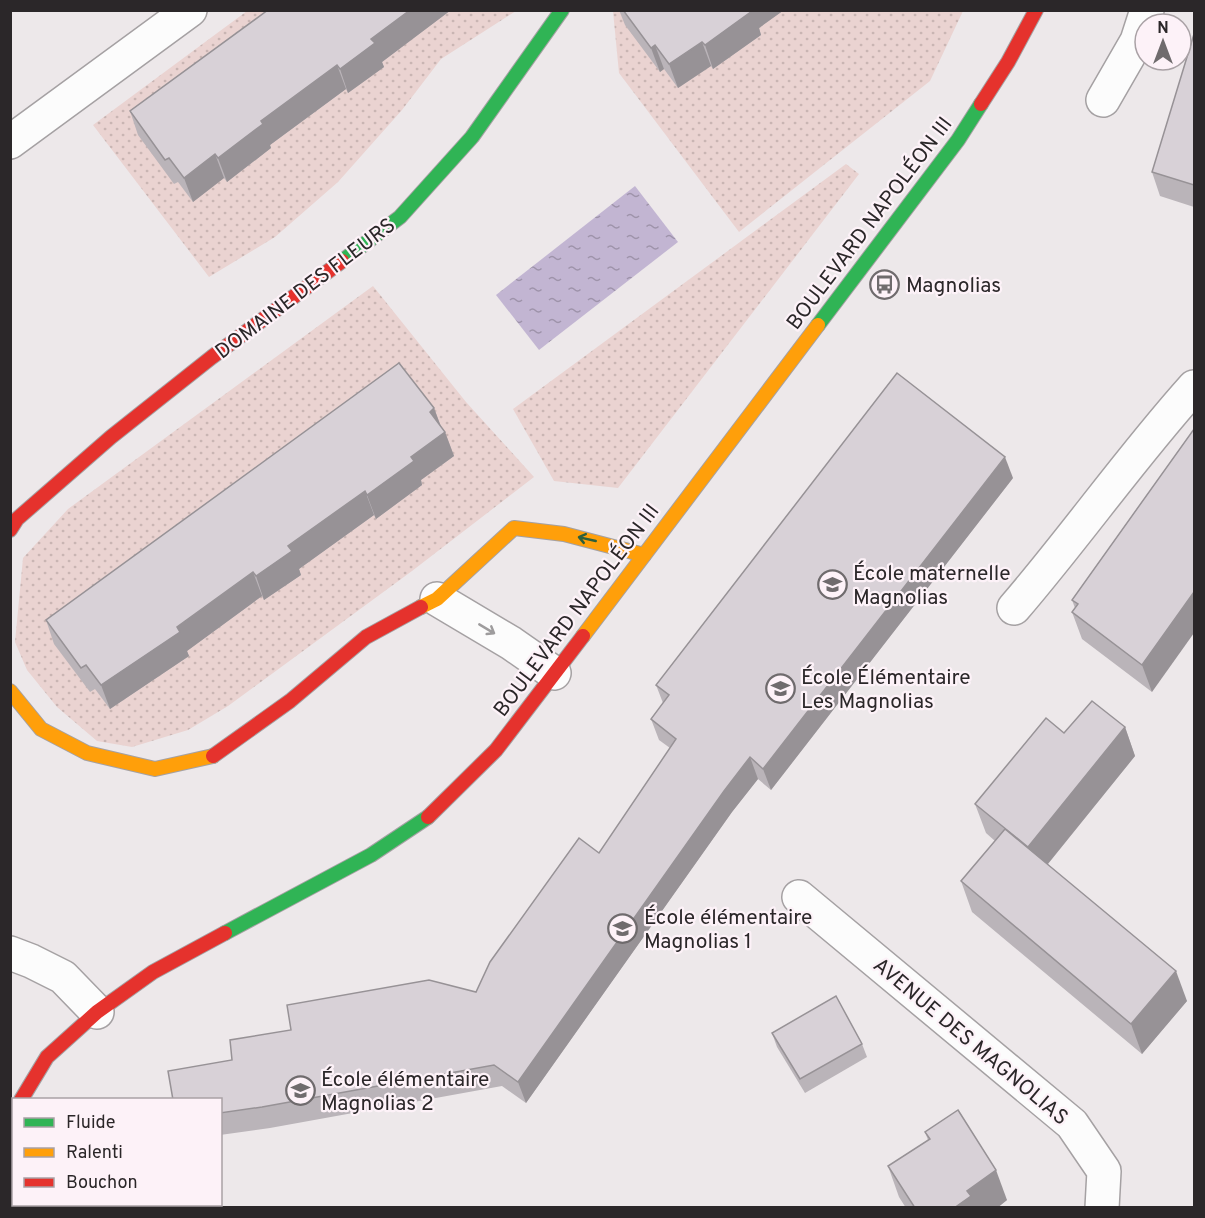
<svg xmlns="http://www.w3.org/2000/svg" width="1205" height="1218" font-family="Overpass,sans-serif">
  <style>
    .garden { fill: url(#garden-dots) }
    .water { fill: url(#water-ripples) }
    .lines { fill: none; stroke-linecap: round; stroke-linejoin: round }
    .street-casing { stroke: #a5a1a3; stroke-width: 36 }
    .fast-casing { stroke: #a5a1a3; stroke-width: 16 }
    .slow-casing { stroke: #a5a1a3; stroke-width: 16 }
    .jam-casing { stroke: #a5a1a3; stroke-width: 16 }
    .street { stroke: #fcfcfc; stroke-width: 33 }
    .fast { stroke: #30b455; stroke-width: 14 }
    .slow { stroke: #ff9f0a; stroke-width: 14 }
    .jam { stroke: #e5322d; stroke-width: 14 }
    .wall { fill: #bab4b9 }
    .shaded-wall { fill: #979296 }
    .building { fill: #d8d1d7; stroke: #979296; stroke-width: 1.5 }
    .oneway { stroke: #2d5f3b }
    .oneway2 { stroke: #9e9c9d }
    .labels { text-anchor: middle; stroke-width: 4.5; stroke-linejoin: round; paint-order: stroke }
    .street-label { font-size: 21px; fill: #2b2729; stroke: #fdf2f8 }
    .poi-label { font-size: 21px; fill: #2b2729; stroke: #fdf2f8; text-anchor: start }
  </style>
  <defs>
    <pattern id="garden-dots" width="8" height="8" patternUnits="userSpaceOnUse" patternTransform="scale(1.5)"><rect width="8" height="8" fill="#ead3d1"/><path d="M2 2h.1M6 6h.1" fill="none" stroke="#c9b5b3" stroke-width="1.8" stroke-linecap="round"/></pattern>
    <pattern id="water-ripples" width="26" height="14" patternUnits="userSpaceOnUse" patternTransform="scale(1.5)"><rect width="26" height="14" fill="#c2b5d2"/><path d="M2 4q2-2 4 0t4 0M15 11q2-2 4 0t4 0" fill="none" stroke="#9e93aa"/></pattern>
  </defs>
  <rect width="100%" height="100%" fill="#ede8ea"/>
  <g class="garden">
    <polygon points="247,11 516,11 441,59 402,110 338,182 275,237 209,277 93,125"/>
    <polygon points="613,11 963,11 930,81 739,232 619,73"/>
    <polygon points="846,164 859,174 618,488 554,481 513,409"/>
    <polygon points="373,286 466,402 534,477 412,571 228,706 188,730 132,747 97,741 57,707 27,670 15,642 23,558 68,509"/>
  </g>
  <polygon class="water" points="635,186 678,242 539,350 496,295"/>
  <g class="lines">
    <defs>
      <g id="street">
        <polyline points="1103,100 1137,41 1147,10"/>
        <polyline points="10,142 190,10"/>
        <polyline points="437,599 511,643 554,673"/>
        <path d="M1014 608C1076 536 1131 457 1194 387"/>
        <polyline points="799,897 1072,1124 1104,1171 1102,1208"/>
        <polyline points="10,953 31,961 63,977 97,1012"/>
      </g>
      <g id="fast">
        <polyline points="342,261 400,217 472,137 562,10"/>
        <polyline points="818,325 958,140 981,104"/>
        <polyline points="225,933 371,855 428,817"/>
      </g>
      <g id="slow">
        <polyline points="421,607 437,599 514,528 564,534 644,555"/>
        <polyline points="583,636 818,325"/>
        <polyline points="10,691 41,729 87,753 155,769 213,756"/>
      </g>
      <g id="jam">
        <polyline points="981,104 1008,62 1036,10"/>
        <polyline points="10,530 17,519 111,437 212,357 342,261"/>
        <polyline points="213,756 290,701 366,637 421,607"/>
        <polyline points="428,817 496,750 583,636"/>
        <polyline points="21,1100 47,1057 97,1012 153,972 225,933"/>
      </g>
    </defs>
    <use href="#street" class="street-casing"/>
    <use href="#fast" class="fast-casing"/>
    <use href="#slow" class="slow-casing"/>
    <use href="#jam" class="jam-casing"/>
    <use href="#street" class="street"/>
    <use href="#fast" class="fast"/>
    <use href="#slow" class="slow"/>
    <use href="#jam" class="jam"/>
  </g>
  <g class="wall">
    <polygon points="268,10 451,10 382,62 384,67 348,93 346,89 270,145 271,148 227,182 224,178 193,202 178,182 174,184 138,135 130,111"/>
    <polygon points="619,10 784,10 759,28 761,35 713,69 711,66 678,88 664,69 660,72 625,25"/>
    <polygon points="1194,34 1194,207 1160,196 1152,172"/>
    <polygon points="434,408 441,427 445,432 454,456 421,480 422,485 376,519 374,515 299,569 301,575 264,600 262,596 187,651 189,656 110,709 95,689 90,692 54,644 46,620"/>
    <polygon points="1194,429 1152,692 1082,639 1072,612 1075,608 1072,600"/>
    <polygon points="1013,478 771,790 758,779 732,812 526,1103 502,1086 270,1128 220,1135 220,1100 232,1060 291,1030 476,992 599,853 670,748 659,740 651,719 663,703 656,685"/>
    <polygon points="1125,727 1135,756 1048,864 1187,1001 1142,1054 972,912 961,881 995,841 986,833 975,804 1064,733"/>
    <polygon points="772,1033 862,1044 867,1057 805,1093 777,1047"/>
    <polygon points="925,1132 1007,1200 997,1208 906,1208 899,1197 888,1166 928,1140"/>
  </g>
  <g class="shaded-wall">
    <polygon points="410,10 451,10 382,62 384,67 348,93 340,69 371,39"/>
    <polygon points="751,10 784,10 759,28 761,35 713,69 705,45"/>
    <polygon points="702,42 711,66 678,88 669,64"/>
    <polygon points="655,45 664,69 660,72 651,48"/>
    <polygon points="337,65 346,89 270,145 271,148 227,182 218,158 261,121"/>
    <polygon points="215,154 224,178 193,202 184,178"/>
    <polygon points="434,408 443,432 430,412"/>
    <polygon points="445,432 454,456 421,480 422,485 376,519 367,495 411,457"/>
    <polygon points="1005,457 1013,478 771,790 763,769"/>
    <polygon points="365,491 374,515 299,569 301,575 264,600 256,576 288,546"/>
    <polygon points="253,572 262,596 187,651 189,656 110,709 101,685 177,627"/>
    <polygon points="1194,592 1194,633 1152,692 1142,665"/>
    <polygon points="1125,727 1135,756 1038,876 1027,848"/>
    <polygon points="750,757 758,779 732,812 526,1103 518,1082 724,791"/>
    <polygon points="1176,971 1187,1001 1142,1054 1131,1024"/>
    <polygon points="996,1170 1007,1200 997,1208 954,1208 967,1191"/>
  </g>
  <g class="building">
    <polygon points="268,10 410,10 371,39 375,43 340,69 337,65 261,121 263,124 218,158 215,154 184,178 169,158 165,160 130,111"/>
    <polygon points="623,10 752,10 752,11 705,45 702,42 669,64 655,45 651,48"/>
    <polygon points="1194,34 1194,185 1152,172"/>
    <polygon points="399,363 434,408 430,412 445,432 411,457 414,461 367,495 365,491 288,546 292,551 256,576 253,572 177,627 180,632 101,685 86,665 81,668 46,620"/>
    <polygon points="897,373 1005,457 763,769 750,757 724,791 518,1082 494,1065 262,1107 220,1113 220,1100 173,1100 168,1071 232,1060 230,1040 291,1030 287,1005 429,980 476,992 490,962 579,838 599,853 676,739 651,719 669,695 656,685"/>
    <polygon points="1194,429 1194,592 1142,665 1072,612 1078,604 1072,600"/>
    <polygon points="1092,701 1125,727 1028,847 975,804 1046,718 1064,733"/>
    <polygon points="1005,829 1176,971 1131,1024 961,881"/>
    <polygon points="836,996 862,1044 800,1079 772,1033"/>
    <polygon points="958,1110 996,1170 967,1191 971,1196 954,1208 915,1208 888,1166 930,1139 925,1132"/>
  </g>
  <defs><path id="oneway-shaft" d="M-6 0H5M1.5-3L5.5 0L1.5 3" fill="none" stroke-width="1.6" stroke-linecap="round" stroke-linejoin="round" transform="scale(1.5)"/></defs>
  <use class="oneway" href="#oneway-shaft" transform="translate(587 539) rotate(-167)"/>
  <use class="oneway2" href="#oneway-shaft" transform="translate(487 629) rotate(31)"/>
  <defs>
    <symbol id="bus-ring" viewBox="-11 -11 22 22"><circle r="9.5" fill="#fdf2f8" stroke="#6f6b6d" stroke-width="1.5"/><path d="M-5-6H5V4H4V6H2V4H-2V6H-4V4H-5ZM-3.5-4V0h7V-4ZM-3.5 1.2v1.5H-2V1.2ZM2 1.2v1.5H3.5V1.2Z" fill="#6f6b6d"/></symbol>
    <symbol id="school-ring" viewBox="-11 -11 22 22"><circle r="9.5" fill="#fdf2f8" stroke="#6f6b6d" stroke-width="1.5"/><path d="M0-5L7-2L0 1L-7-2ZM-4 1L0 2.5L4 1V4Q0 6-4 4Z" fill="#6f6b6d"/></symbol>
  </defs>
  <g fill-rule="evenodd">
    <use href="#bus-ring" x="868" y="268" width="33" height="33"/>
    <use href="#school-ring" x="816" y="568" width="33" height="33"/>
    <use href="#school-ring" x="764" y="672" width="33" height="33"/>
    <use href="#school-ring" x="606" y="912" width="33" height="33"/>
    <use href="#school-ring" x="284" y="1074" width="33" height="33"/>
  </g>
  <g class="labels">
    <g class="street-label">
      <text transform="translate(869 223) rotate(-53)" y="7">BOULEVARD NAPOLÉON III</text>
      <text transform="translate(305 288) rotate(-37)" y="7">DOMAINE DES FLEURS</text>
      <text transform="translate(576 610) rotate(-53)" y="7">BOULEVARD NAPOLÉON III</text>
      <text transform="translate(971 1041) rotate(40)" y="7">AVENUE DES MAGNOLIAS</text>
    </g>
    <g class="poi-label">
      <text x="906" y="292">Magnolias</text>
      <text x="853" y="580">École maternelle<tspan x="853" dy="24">Magnolias</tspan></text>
      <text x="801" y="684">École Élémentaire<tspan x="801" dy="24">Les Magnolias</tspan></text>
      <text x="644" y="924">École élémentaire<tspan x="644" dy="24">Magnolias 1</tspan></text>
      <text x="321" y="1086">École élémentaire<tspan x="321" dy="24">Magnolias 2</tspan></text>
    </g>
  </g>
  <rect width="1205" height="1218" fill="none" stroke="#2b2729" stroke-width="24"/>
  <rect x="12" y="1098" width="210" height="108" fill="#fdf2f8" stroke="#a9a1a5" stroke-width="1.5"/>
  <rect x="24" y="1118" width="30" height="9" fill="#30b455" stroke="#a9a1a5" stroke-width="1.5"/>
  <text x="66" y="1128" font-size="18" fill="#2b2729">Fluide</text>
  <rect x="24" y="1148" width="30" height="9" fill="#ff9f0a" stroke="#a9a1a5" stroke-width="1.5"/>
  <text x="66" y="1158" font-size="18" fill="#2b2729">Ralenti</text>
  <rect x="24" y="1178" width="30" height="9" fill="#e5322d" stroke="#a9a1a5" stroke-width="1.5"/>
  <text x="66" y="1188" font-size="18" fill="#2b2729">Bouchon</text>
  <g transform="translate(1163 42)"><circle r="28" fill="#fdf2f8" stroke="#a9a1a5" stroke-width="1.5"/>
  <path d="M0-4.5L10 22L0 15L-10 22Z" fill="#6f6b6d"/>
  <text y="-9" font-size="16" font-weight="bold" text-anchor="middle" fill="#2b2729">N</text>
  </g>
</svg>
